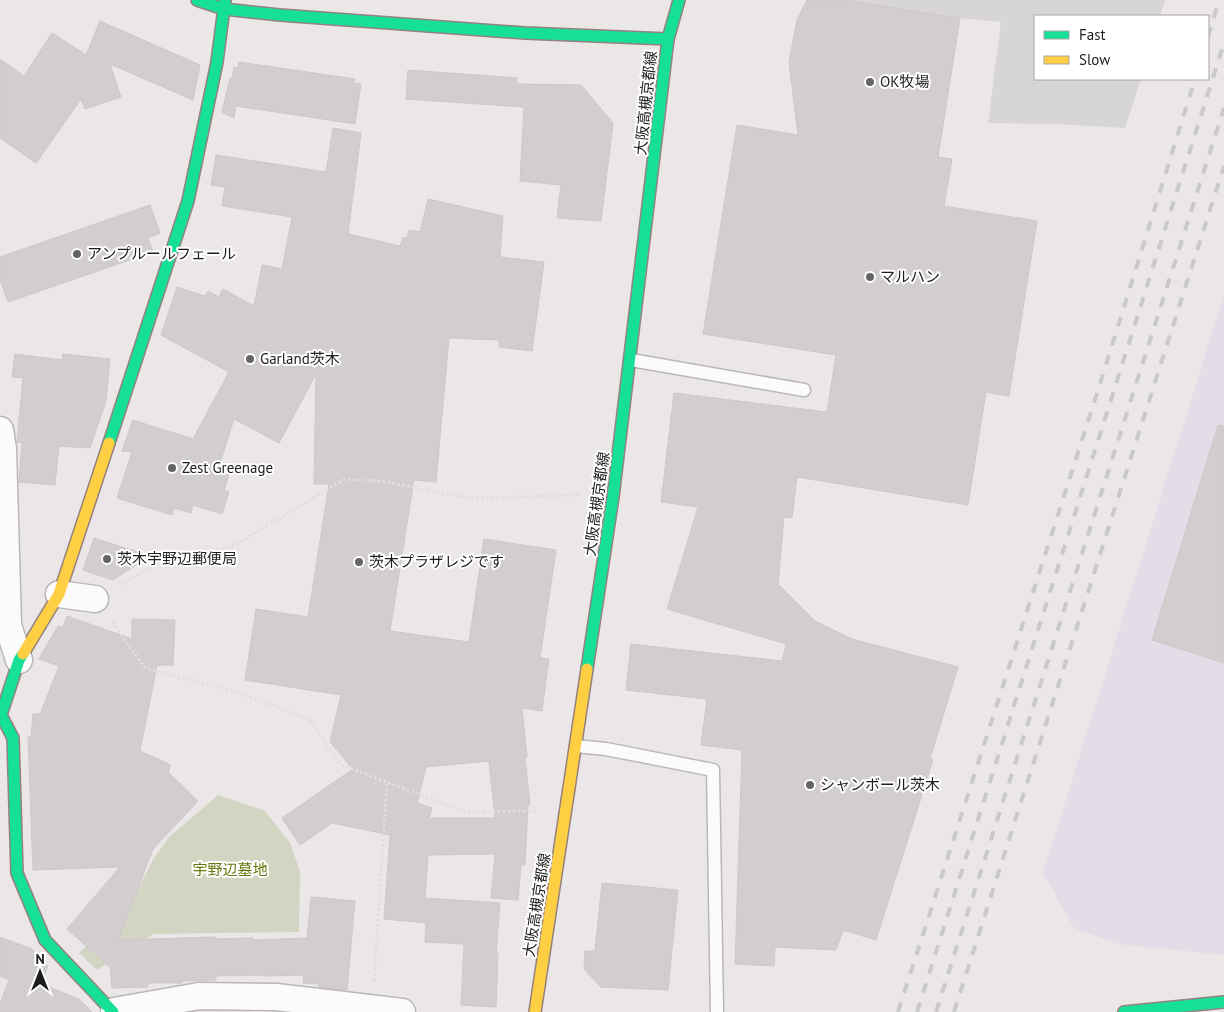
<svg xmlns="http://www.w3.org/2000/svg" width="1224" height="1012" font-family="'PT Sans','Noto Sans JP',sans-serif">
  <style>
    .industrial { fill: #e2dde7 }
    .cemetery { fill: #d3d5c3 }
    .parking { fill: #d7d5d6 }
    .building { fill: #d2cdcf; stroke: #cec7ca; fill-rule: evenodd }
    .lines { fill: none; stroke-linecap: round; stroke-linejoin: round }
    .lane-casing { stroke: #bab7b8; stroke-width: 15 }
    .street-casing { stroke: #bab7b8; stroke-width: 29 }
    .fast-casing { stroke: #95827e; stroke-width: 14 }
    .slow-casing { stroke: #95827e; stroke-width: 14 }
    .path { stroke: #e9d8e6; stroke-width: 3; stroke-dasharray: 2.5 2.5; stroke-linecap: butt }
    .lane { stroke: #fcfbfb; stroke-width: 12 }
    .street { stroke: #fcfbfb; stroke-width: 26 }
    .fast { stroke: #16e098; stroke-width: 11 }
    .slow { stroke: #ffcf43; stroke-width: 11 }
    .rail { stroke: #cac9c9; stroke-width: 4; stroke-dasharray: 10 10; stroke-linecap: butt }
    .poi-dot { fill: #656364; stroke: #fff; stroke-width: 2 }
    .labels { text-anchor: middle; stroke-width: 4; stroke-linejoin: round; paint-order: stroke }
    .poi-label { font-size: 15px; fill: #1d1d1d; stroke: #fff; text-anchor: start }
    .street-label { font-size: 15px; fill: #1d1d1d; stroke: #fff }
    .park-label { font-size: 15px; fill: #68790e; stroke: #fff }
  </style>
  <rect width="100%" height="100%" fill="#ebe6e7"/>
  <polygon class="industrial" points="1224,295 1224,955 1118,944 1074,928 1043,873"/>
  <polygon class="cemetery" points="218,795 265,811 290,843 300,872 299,932 154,934 97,970 79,953 130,905 153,860 169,837"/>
  <polygon class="parking" points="842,0 1165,0 1160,16 1035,16 1035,79 1141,79 1125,128 1054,124 988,123 1001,22 960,18"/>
  <g class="building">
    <polygon points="807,0 842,0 960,18 938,157 952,159 944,206 1037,221 1009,396 986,392 968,505 797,477 792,518 784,517 778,584 815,621 852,639 958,667 930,759 933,760 876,940 843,930 836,950 775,947 774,966 735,964 742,750 701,745 707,699 626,690 631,644 782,661 786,644 667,609 698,507 661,502 674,393 827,412 836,355 703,334 737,125 798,135 789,62 797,20"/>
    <polygon points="100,21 200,65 193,100 110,64 121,97 85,109 81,99 36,163 0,138 0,59 24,76 52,33 86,55"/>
    <polygon points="239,62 355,79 354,83 361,84 355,124 236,106 234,118 222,112 230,78 232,79 234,67 238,68"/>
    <polygon points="408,70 517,78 517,84 581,85 613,123 601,221 557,218 561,185 520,181 524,107 406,99"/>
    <path d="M333 128 361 133 348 234 400 246 403 237 407 238 409 230 420 232 428 199 503 216 500 257 544 262 532 351 499 347V340L449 338 436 482 414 480 390 631 469 642 484 539 556 550 540 658 549 659 542 711 522 708 527 757H525L530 804 528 805 525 865H521L518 900 491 898 495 854 428 855 425 898 500 903 496 953H498L496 1007 461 1005 464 944 425 942 426 923 384 919 390 835 332 823 300 845 282 818 353 769 330 742 341 695 245 680 256 609 308 617 329 484H314L316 374 279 443 234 419 217 472 229 475 224 490 229 492 222 514 193 505 191 513 174 508 172 515 117 498 132 452 122 451 133 420 193 439 229 372 161 335 177 287 205 296 208 291 219 297 223 289 254 306 262 265 282 269 292 217 222 206 225 187 211 185 216 155 326 172ZM489 761 495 818H429L432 808 417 803 426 767Z"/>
    <polygon points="150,205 160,233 148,238 153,252 8,302 0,280 0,257"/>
    <polygon points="15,354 62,360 63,354 110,359 106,401 90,448 59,446 55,485 19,482 22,443 17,442 23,378 12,377"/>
    <polygon points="1218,425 1224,426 1224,663 1152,640"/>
    <polygon points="94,538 150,556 113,580 83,570"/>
    <polygon points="67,616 132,639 132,619 175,620 173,665 157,665 140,751 171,765 168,772 198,801 153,849 118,940 215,937 215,939 253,938 253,940 307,938 311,897 355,901 347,990 319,987 319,984 303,983 304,975 263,976 263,975 216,976 216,980 182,981 182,983 148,983 148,987 112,988 110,967 67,929 120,867 33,870 28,737 31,737 33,714 40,714 59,666 39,659 58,626 63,627"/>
    <polygon points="602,883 678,890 668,990 601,987 584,969 585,951 595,951"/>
    <polygon points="0,937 32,949 48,966 41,984 79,999 92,1012 0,1012 0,1004 9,980 0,976"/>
  </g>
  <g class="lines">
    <defs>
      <g id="lane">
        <polyline points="631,360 804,390"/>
        <polyline points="576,746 606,749 713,770 717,1012"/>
      </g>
      <g id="street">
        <polyline points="0,430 3,449 8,625 19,660"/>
        <polyline points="59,594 95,599"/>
        <polyline points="114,1011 199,996 276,997 402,1012"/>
      </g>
      <g id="fast">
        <polyline points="197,0 224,9 280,15 525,33 668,39"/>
        <polyline points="109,443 188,201 217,62 225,0"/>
        <polyline points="23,654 19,660 1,715 13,738 17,873 45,940 113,1012"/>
        <polyline points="587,669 613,497 668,39 679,0"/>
        <polyline points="1124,1012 1224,1002"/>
      </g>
      <g id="slow">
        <polyline points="23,654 59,594 109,443"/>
        <polyline points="535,1012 587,669"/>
      </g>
    </defs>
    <use href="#lane" class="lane-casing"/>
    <use href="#street" class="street-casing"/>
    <use href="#fast" class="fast-casing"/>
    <use href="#slow" class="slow-casing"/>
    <g class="path">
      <polyline points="119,585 160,562 233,546 345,479 381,481 469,498 580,495"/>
      <polyline points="112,622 145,668 234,691 309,719 341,765 467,812 536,811"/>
      <polyline points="374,981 387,782"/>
    </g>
    <use href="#lane" class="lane"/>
    <use href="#street" class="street"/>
    <use href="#fast" class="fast"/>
    <use href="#slow" class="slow"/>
    <g class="rail">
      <polyline points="1208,37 1219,0"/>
      <polyline points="898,1012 1100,384 1195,79"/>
      <polyline points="917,1012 1224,43"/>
      <polyline points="936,1012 1224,108"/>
      <polyline points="954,1012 1224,166"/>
    </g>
  </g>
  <g class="poi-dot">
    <circle cx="870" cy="82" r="5"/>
    <circle cx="77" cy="254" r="5"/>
    <circle cx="870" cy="277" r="5"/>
    <circle cx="250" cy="359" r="5"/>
    <circle cx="172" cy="468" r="5"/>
    <circle cx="107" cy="559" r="5"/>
    <circle cx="359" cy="562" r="5"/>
    <circle cx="810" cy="785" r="5"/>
  </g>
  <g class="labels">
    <g class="poi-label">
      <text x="880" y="87">OK牧場</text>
      <text x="87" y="259">アンプルールフェール</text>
      <text x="880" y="282">マルハン</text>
      <text x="260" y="364">Garland茨木</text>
      <text x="182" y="473">Zest Greenage</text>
      <text x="117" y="564">茨木宇野辺郵便局</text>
      <text x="369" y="567">茨木プラザレジです</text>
      <text x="820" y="790">シャンボール茨木</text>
    </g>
    <g class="street-label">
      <text transform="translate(646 103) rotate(-84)" y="5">大阪高槻京都線</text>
      <text transform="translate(597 504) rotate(-82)" y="5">大阪高槻京都線</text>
      <text transform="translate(537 905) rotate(-81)" y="5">大阪高槻京都線</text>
    </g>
    <g class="park-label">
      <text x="230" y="875">宇野辺墓地</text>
    </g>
  </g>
  <rect x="1034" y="15" width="175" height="65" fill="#ffffff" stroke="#a5a5a5"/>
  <rect x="1044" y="31" width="25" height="8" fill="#16e098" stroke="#a5a5a5"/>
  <text x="1079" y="40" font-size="15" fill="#1d1d1d">Fast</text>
  <rect x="1044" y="56" width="25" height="8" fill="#ffcf43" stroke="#a5a5a5"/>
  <text x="1079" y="65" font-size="15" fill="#1d1d1d">Slow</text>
  <g transform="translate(40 972)" stroke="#ffffff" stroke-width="4" paint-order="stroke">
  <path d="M0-4L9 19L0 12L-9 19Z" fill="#1d1d1d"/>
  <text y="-8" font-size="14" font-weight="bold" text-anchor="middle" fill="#1d1d1d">N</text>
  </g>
</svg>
